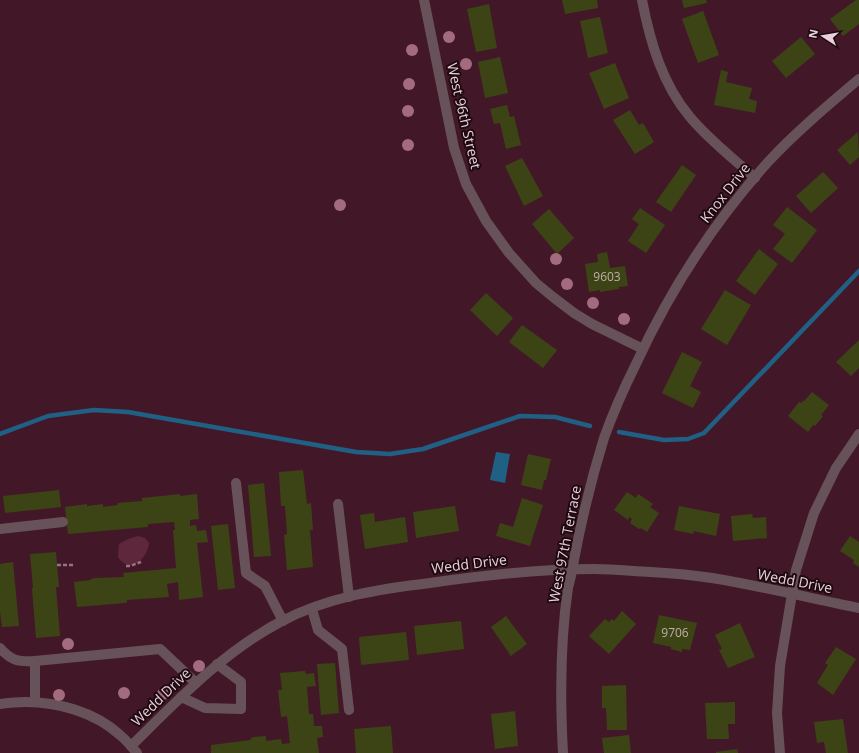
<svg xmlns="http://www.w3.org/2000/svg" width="859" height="753" font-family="'Open Sans',sans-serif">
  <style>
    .green { fill: #5f273c }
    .water { fill: #1f6084 }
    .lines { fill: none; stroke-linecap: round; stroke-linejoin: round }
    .stream { stroke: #1f6084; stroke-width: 4.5 }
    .building { fill: #3c4416 }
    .path { stroke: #987481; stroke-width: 2.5; stroke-dasharray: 4 2; stroke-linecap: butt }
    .minor { stroke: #685259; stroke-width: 10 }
    .tree { fill: #a36b7e }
    .labels { text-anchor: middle; stroke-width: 4; stroke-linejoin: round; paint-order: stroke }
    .number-label { font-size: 12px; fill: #c0aca8 }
    .street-label { font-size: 14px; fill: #eccfd8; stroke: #1d0a11 }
  </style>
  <rect width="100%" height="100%" fill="#421828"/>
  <path class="green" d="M138 536 145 538 149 543C147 559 130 575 118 557L119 544 128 539Z"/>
  <polygon class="water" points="496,452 510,454 505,483 490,480"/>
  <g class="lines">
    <g class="stream">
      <polyline points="619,432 664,440 688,439 704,433 859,271"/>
      <polyline points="0,434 48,416 94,410 128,412 356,452 390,454 423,449 520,416 555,417 590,426"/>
    </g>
  </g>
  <g class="building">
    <polygon points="562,0 597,0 598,8 565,14"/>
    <polygon points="682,0 706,0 707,3 684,8"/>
    <polygon points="856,0 859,0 859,24 843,36 830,19"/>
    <polygon points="489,4 497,48 476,52 467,9"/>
    <polygon points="703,11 719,55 698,63 682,19"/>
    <polygon points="600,17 608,53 588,58 580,21"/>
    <polygon points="801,37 815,54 786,78 772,61"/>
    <polygon points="500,57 508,93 485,98 478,62"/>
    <polygon points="615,63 629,98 604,109 589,73"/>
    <polygon points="721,70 728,72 726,82 752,88 749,99 757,101 755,113 714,105"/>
    <polygon points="507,105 510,117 514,116 521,145 506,149 500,123 494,124 490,109"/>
    <polygon points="630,110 639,125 643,123 654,142 635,154 613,120"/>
    <polygon points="858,132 859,157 850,165 837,150"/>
    <polygon points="522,158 543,196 524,206 505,166"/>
    <polygon points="682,165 696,175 671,212 656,202"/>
    <polygon points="823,172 838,188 811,213 796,196"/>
    <polygon points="787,207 817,230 792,263 773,249 785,234 773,225"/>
    <polygon points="640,208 665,225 646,253 628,241 639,224 632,219"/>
    <polygon points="549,209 574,238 557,254 532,224"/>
    <polygon points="759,249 778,264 755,295 736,281"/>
    <polygon points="607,252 610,268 625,266 628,286 619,287 619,289 600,292 600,290 589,292 585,264 598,262 597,254"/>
    <polygon points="725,290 751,305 727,345 701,329"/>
    <polygon points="486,293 513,318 497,336 470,310"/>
    <polygon points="522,325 557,350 543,368 509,342"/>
    <polygon points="859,340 859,368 851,376 836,362"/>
    <polygon points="682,352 702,362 690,386 701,392 693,408 662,393"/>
    <polygon points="812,392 829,405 821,415 823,416 815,426 813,425 808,432 788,416 799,402 801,403 803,401 804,401"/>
    <polygon points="528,454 551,459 546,480 544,480 542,490 521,485"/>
    <polygon points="303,470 307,504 311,503 313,530 310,530 313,567 287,570 284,535 287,534 285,506 281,506 279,472"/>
    <polygon points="264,483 271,556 254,557 248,485"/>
    <polygon points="59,490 61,507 5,513 3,496"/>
    <polygon points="627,492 636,498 638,494 653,504 650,507 659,513 647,532 641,528 639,529 630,523 632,519 629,517 628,520 614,510"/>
    <polygon points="180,494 180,496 197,494 199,519 190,520 190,526 196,525 197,531 206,530 208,542 197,543 203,597 179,600 178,582 167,584 169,597 127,600 127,602 125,603 77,607 74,582 91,580 91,579 95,578 124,577 123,573 176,568 173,530 175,530 174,522 148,524 148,527 68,534 65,507 87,504 87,506 103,504 103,507 117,505 118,503 142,501 142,498"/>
    <polygon points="522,498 543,505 530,546 496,536 500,523 513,527"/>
    <polygon points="455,506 459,531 416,538 413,512"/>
    <polygon points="679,506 720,514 716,536 694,531 693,534 674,530"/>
    <polygon points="374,513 375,522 405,517 408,542 365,549 360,515"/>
    <polygon points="752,514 753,518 766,517 767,538 733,541 731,516"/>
    <polygon points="228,524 235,588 218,590 211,526"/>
    <polygon points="850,536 859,542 859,567 853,563 854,560 840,551"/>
    <polygon points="56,552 59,587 56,587 60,636 36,638 32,589 33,588 30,554"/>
    <polygon points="13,562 19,626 2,627 0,612 0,564"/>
    <polygon points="622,611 636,624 609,654 589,636 605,619 609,622 612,619 614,621"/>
    <polygon points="659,615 697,623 690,650 682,649 682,652 671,649 671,647 653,643"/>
    <polygon points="506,616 527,644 511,656 491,627"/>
    <polygon points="461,621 464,649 417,655 414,626"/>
    <polygon points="740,623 755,657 728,668 719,650 722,649 715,635"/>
    <polygon points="406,632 409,660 361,665 359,637"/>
    <polygon points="836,647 856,659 833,695 817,683 828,665 825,663"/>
    <polygon points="335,663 339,713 321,715 317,664"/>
    <polygon points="305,671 306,674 314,673 316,686 307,687 309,714 313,714 314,726 322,726 323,737 317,738 319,753 211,753 211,745 251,740 251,738 254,737 266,736 266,741 281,739 282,744 290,743 287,716 281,717 278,690 282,690 280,673"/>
    <polygon points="626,685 627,730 607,730 606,708 602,708 602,686"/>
    <polygon points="735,702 735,724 728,724 729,739 707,739 705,703"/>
    <polygon points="515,711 518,746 495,749 491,714"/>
    <polygon points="843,719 848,753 826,753 824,742 817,743 814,722"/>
    <polygon points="391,726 393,753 356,753 354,729"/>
    <polygon points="629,735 631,753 604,753 602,738"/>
    <polygon points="737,749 738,753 716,753 716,752"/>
  </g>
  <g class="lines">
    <g class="path">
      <polyline points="57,565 74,565"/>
      <polyline points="126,566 130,566 141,562"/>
    </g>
    <g class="minor">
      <polyline points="424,0 454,148 466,184 486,221 509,253 536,283 553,297 574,313 592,324 643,349"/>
      <path d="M642 0C650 41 662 84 690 117 709 140 733 158 755 178"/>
      <polyline points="236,483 246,573 265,586 283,621"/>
      <polyline points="338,504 349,597"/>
      <polyline points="0,529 63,522"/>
      <polyline points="312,609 318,630 342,649 349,710"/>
      <path d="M0 648C11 661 19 662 35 661L160 649 196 683"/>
      <polyline points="181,697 205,708 241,709 241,682 217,664"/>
      <polyline points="35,702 35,661"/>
      <path d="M0 704C8 703 17 702 25 702 58 702 95 712 120 735 126 740 132 747 137 753"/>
      <path d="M131 746C178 700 223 652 282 621 328 597 379 589 430 583 484 575 539 569 595 569 613 569 631 571 650 572 671 573 692 575 712 578 761 586 810 598 859 608"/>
      <path d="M563 753C560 698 560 642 568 588 570 580 572 573 573 565 581 522 591 480 604 438 613 413 624 388 636 364 670 290 714 222 768 162 796 132 828 105 859 79"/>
      <polyline points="780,753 777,713 780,666 796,570 814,513 836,468 859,434"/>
    </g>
  </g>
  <g class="tree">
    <circle cx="449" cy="37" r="6"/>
    <circle cx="412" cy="50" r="6"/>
    <circle cx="466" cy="64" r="6"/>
    <circle cx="409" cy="84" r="6"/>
    <circle cx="408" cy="111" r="6"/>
    <circle cx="408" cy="145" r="6"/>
    <circle cx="340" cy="205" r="6"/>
    <circle cx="556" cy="259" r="6"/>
    <circle cx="567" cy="284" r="6"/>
    <circle cx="593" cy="303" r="6"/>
    <circle cx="624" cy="319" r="6"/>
    <circle cx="68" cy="644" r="6"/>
    <circle cx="199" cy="666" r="6"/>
    <circle cx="124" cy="693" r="6"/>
    <circle cx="163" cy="694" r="6"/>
    <circle cx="59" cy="695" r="6"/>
  </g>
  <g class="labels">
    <g class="number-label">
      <text x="607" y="281">9603</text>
      <text x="675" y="637">9706</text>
    </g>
    <g class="street-label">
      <text transform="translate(464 116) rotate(77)" y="5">West 96th Street</text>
      <text transform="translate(725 193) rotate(-52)" y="5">Knox Drive</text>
      <text transform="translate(565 544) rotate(-79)" y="5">West 97th Terrace</text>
      <text transform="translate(469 564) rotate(-7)" y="5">Wedd Drive</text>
      <text transform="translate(795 581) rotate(11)" y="5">Wedd Drive</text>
      <text transform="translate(161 697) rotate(-44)" y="5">Wedd Drive</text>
    </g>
  </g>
  <g transform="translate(823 36) rotate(282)" stroke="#1d0a11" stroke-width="3" paint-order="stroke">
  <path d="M0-3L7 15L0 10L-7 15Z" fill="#eccfd8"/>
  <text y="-6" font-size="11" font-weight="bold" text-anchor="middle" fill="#eccfd8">N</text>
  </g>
</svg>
